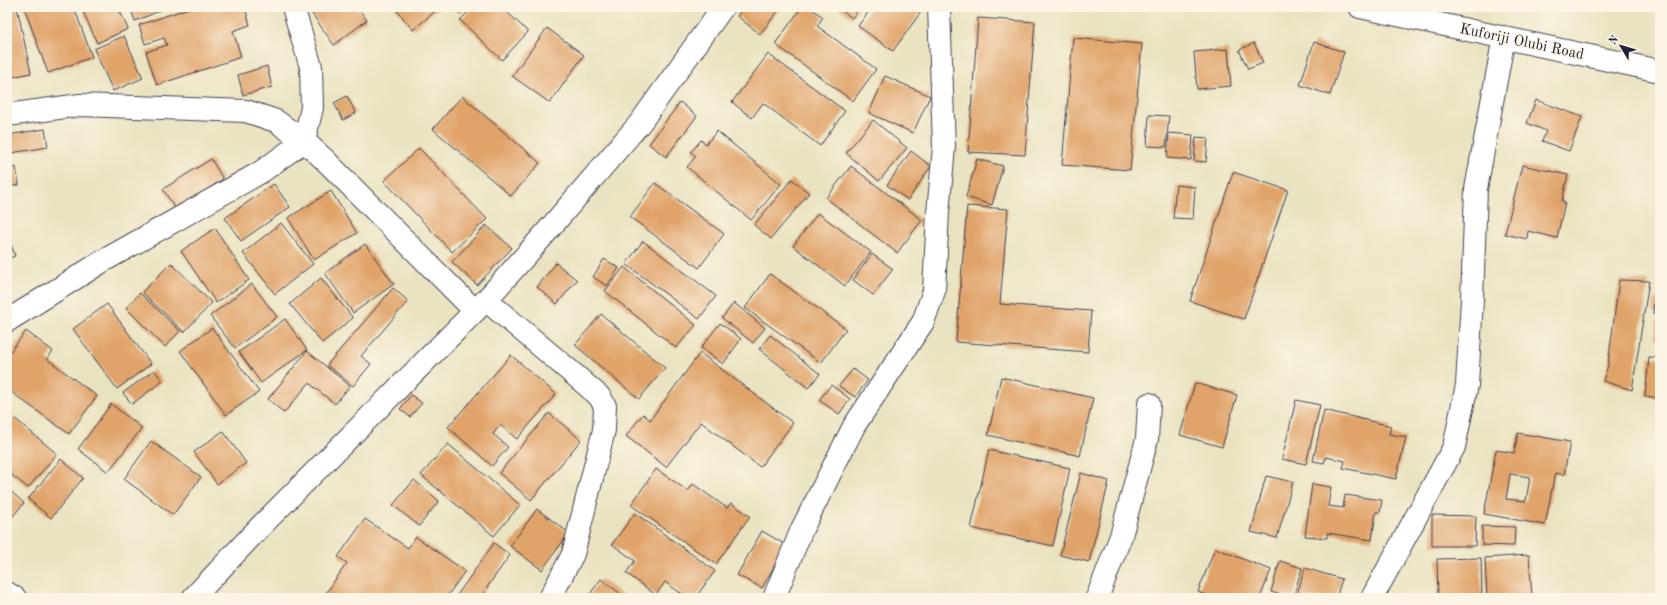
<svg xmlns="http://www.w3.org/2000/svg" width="1667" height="605" font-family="'Old Standard TT',serif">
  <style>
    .building { fill: #e0a369; fill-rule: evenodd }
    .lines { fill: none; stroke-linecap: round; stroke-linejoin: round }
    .minor-casing { stroke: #403f4f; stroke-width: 24 }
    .minor { stroke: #fff; stroke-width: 22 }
    .labels { text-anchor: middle; stroke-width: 3; stroke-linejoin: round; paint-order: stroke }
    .street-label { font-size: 15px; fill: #22223b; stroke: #fcf5e5 }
  </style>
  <rect width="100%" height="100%" fill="#fcf5e5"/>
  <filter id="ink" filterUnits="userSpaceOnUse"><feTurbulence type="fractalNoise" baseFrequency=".025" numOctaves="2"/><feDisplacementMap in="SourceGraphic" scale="8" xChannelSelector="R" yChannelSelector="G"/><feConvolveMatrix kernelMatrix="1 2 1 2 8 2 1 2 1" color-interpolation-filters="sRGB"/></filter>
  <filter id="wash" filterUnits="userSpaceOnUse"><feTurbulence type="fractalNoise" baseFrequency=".012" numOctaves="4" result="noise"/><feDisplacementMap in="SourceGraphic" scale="16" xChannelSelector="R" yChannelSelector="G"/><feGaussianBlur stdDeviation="0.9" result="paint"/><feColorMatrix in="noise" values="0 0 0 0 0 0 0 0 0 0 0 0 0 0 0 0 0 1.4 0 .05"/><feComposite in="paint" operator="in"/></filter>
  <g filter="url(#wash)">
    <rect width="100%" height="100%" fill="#eae3c1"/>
    <g id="blocks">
      <g class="building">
        <polygon points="7,7 17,7 31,73 7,78"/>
        <polygon points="24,7 74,7 92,57 48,73"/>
        <polygon points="81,7 118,7 128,29 97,43"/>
        <polygon points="130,7 169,7 135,21"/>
        <polygon points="192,7 245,7 250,25 233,31 241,57 157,85 146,52 167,45 164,38 145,44 139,25"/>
        <polygon points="315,7 357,7 367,20 334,45 310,11"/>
        <polygon points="394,7 440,7 413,30"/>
        <polygon points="454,7 467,7 459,13"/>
        <polygon points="473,7 502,7 528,32 502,60 460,20"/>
        <polygon points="744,7 776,7 779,10 760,34 737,16"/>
        <polygon points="802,7 809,7 823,17 817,26 876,69 853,101 775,44"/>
        <polygon points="837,7 860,7 852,18"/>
        <polygon points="872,7 920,7 923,9 893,51 858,26"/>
        <polygon points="978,18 1035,22 1025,155 968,152"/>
        <polygon points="547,28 584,55 550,103 512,76"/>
        <polygon points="124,36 143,78 113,91 94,49"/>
        <polygon points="1073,38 1142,44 1130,170 1062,165"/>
        <polygon points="1314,42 1344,52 1330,95 1300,85"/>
        <polygon points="1254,43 1263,63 1248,69 1239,50"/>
        <polygon points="1228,49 1231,86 1197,89 1194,52"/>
        <polygon points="768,54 845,111 820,146 763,103 752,118 732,102"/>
        <polygon points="267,66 272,87 243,95 238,75"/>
        <polygon points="885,76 930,96 913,133 869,113"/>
        <polygon points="347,96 356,113 343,120 334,103"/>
        <polygon points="462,96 540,163 511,196 433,129"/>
        <polygon points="1536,100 1582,117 1569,151 1542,141 1546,131 1527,123"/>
        <polygon points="680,102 697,116 666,157 649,144"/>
        <polygon points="1149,115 1169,116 1166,147 1147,146"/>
        <polygon points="873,120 907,148 879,181 846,153"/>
        <polygon points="45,129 48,147 11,153 8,135"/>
        <polygon points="717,131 781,184 751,220 687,167 696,156 691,152 701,140 706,144"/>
        <polygon points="1169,133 1193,135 1191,160 1167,158"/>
        <polygon points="1196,137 1208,138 1206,162 1194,161"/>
        <polygon points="419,148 487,219 452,252 384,181"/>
        <polygon points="911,151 931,166 908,200 887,185"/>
        <polygon points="211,159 223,179 176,210 163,189"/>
        <polygon points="977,159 1003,166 992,205 966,197"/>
        <polygon points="1522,165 1568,175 1562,201 1565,202 1557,238 1528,231 1527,239 1505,234"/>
        <polygon points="851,166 922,220 897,253 826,198"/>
        <polygon points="16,167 19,185 7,187 7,169"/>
        <polygon points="1233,172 1288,190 1244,319 1190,301"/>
        <polygon points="792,179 809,193 771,239 754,225"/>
        <polygon points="655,183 724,234 699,268 630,217"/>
        <polygon points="274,184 290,207 241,241 225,218"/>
        <polygon points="1176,185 1195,187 1193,219 1173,218"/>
        <polygon points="331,191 357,233 314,260 288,218"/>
        <polygon points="967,206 1008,209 1000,304 1091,311 1088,352 956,342"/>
        <polygon points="818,213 871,252 845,286 793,246"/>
        <polygon points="281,223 313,264 275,294 243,253"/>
        <polygon points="486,225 512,248 477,285 452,262"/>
        <polygon points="215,228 249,280 216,303 181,251"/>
        <polygon points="7,233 15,256 7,259"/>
        <polygon points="643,241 716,296 699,319 626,264"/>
        <polygon points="365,244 394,284 353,313 325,273"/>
        <polygon points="872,254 893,269 873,295 853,280"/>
        <polygon points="604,259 619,268 607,286 593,277"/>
        <polygon points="171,263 212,303 184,332 142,292"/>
        <polygon points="556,263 577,280 557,304 537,287"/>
        <polygon points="624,267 696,325 676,348 605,291"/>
        <polygon points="770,274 846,329 821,363 745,308"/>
        <polygon points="321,278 353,318 322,343 290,304"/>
        <polygon points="1619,280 1649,281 1632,390 1603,381 1608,365"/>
        <polygon points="252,284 277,317 235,348 210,316"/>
        <polygon points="393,288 408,301 361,356 371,364 353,386 327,365"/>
        <polygon points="140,293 180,331 165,347 126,308"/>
        <polygon points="1659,293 1660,293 1660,338 1655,338 1658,313 1653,313 1654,299 1658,299"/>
        <polygon points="734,303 765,328 753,343 722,318"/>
        <polygon points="107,304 151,364 117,389 73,329"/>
        <polygon points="601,314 665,368 639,399 575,345"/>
        <polygon points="285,319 307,350 261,383 239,352"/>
        <polygon points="720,323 741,339 723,364 701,348"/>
        <polygon points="212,328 259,392 226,415 180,351"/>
        <polygon points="26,331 53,351 47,359 97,396 69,434 7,389 7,356"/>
        <polygon points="770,335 820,374 808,388 759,349"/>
        <polygon points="307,351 350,386 335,404 309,383 284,413 268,399"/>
        <polygon points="700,353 793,423 760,467 701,422 666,467 626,436 643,414 650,420"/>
        <polygon points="511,355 556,394 517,439 500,425 493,434 508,447 492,466 448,427"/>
        <polygon points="1649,357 1660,358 1659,398 1645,396"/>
        <polygon points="853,369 868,380 855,397 839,386"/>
        <polygon points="154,370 163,381 132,404 123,393"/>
        <polygon points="1001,377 1093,398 1080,456 988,435"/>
        <polygon points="1195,383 1237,395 1222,447 1180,435"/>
        <polygon points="831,385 850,399 839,414 819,400"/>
        <polygon points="411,395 422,403 410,417 400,409"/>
        <polygon points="1296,400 1320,405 1306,464 1282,459"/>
        <polygon points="111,404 142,428 108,472 78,449"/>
        <polygon points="1324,410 1391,426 1389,434 1406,437 1396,479 1343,468 1345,461 1326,457 1324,463 1313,461"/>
        <polygon points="7,412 57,454 28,488 7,471"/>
        <polygon points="549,413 581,440 531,500 499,473"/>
        <polygon points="223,431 246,463 217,484 194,452"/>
        <path d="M1518 433 1570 442 1564 475 1555 473 1545 525 1484 514 1496 450 1514 453ZM1510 474 1530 477 1526 501 1506 499Z"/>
        <polygon points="151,441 201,477 173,515 124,479"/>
        <polygon points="448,444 520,505 494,536 421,475"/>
        <polygon points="989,450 1070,468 1053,546 971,528"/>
        <polygon points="61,459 83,478 51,518 28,499"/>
        <polygon points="656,469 688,491 693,484 727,508 731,503 750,516 716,564 631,505"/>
        <polygon points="1081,473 1109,481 1089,562 1060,555"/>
        <polygon points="1266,476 1293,482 1277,538 1251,532"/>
        <polygon points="414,480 439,501 419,526 393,505"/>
        <polygon points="1312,484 1331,487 1328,506 1343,508 1345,495 1382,500 1380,512 1376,512 1372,540 1327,533 1327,538 1305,536"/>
        <polygon points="7,488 24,503 7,523"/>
        <polygon points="537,509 569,533 542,570 510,546"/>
        <polygon points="635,513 715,571 695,598 688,598 665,582 656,595 626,573 635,561 612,544"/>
        <polygon points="1432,515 1476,516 1475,546 1432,546"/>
        <polygon points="365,519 408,548 416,537 465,571 446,598 328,598 324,596 347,563 338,557"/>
        <polygon points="1482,526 1515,527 1514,546 1482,545"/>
        <polygon points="762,531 786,545 762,588 737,575"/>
        <polygon points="494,543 510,555 483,593 489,598 455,598"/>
        <polygon points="1215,548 1271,570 1260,598 1214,598 1198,592"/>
        <polygon points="1529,555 1532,597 1487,598 1485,558"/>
        <polygon points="1481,558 1482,598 1438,598 1437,559"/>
        <polygon points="1280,561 1302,568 1293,598 1271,592"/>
        <polygon points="1305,568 1342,579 1336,598 1296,598"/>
        <polygon points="601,579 626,598 587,598"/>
        <polygon points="679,593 687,598 675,598"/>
      </g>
    </g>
  </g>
  <g filter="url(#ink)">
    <use href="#blocks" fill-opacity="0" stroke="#403f4f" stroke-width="1"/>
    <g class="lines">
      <defs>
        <g id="minor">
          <polyline points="1360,7 1660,71"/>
          <polyline points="7,115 80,105 246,111 276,121 304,141 325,160 475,311"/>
          <polyline points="486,300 577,377 599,396 605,406 604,430 573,554 550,598"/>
          <polyline points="7,321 103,261 261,172 304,141 312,108 311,67 293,7"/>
          <polyline points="7,593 15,598"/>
          <polyline points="193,598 258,529 486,300 544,235 640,123 723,7"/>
          <polyline points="774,598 802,529 854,426 923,322 934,291 938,213 944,147 939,7"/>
          <polyline points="1097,598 1121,536 1147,439 1149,404"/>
          <polyline points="1372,598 1454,447 1467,385 1472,300 1476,189 1504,37"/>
        </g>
      </defs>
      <use href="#minor" class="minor-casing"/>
      <use href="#minor" class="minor"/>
    </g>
  </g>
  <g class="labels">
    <g class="street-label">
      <text transform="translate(1522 41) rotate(12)" y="5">Kuforiji Olubi Road</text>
    </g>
  </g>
  <rect width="1667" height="605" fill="none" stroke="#fcf5e5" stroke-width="24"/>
  <g transform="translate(1621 46) rotate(308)" stroke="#fcf5e5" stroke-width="3" paint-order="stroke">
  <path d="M0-3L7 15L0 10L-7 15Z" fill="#22223b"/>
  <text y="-6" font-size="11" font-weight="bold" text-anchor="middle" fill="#22223b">N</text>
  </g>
</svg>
